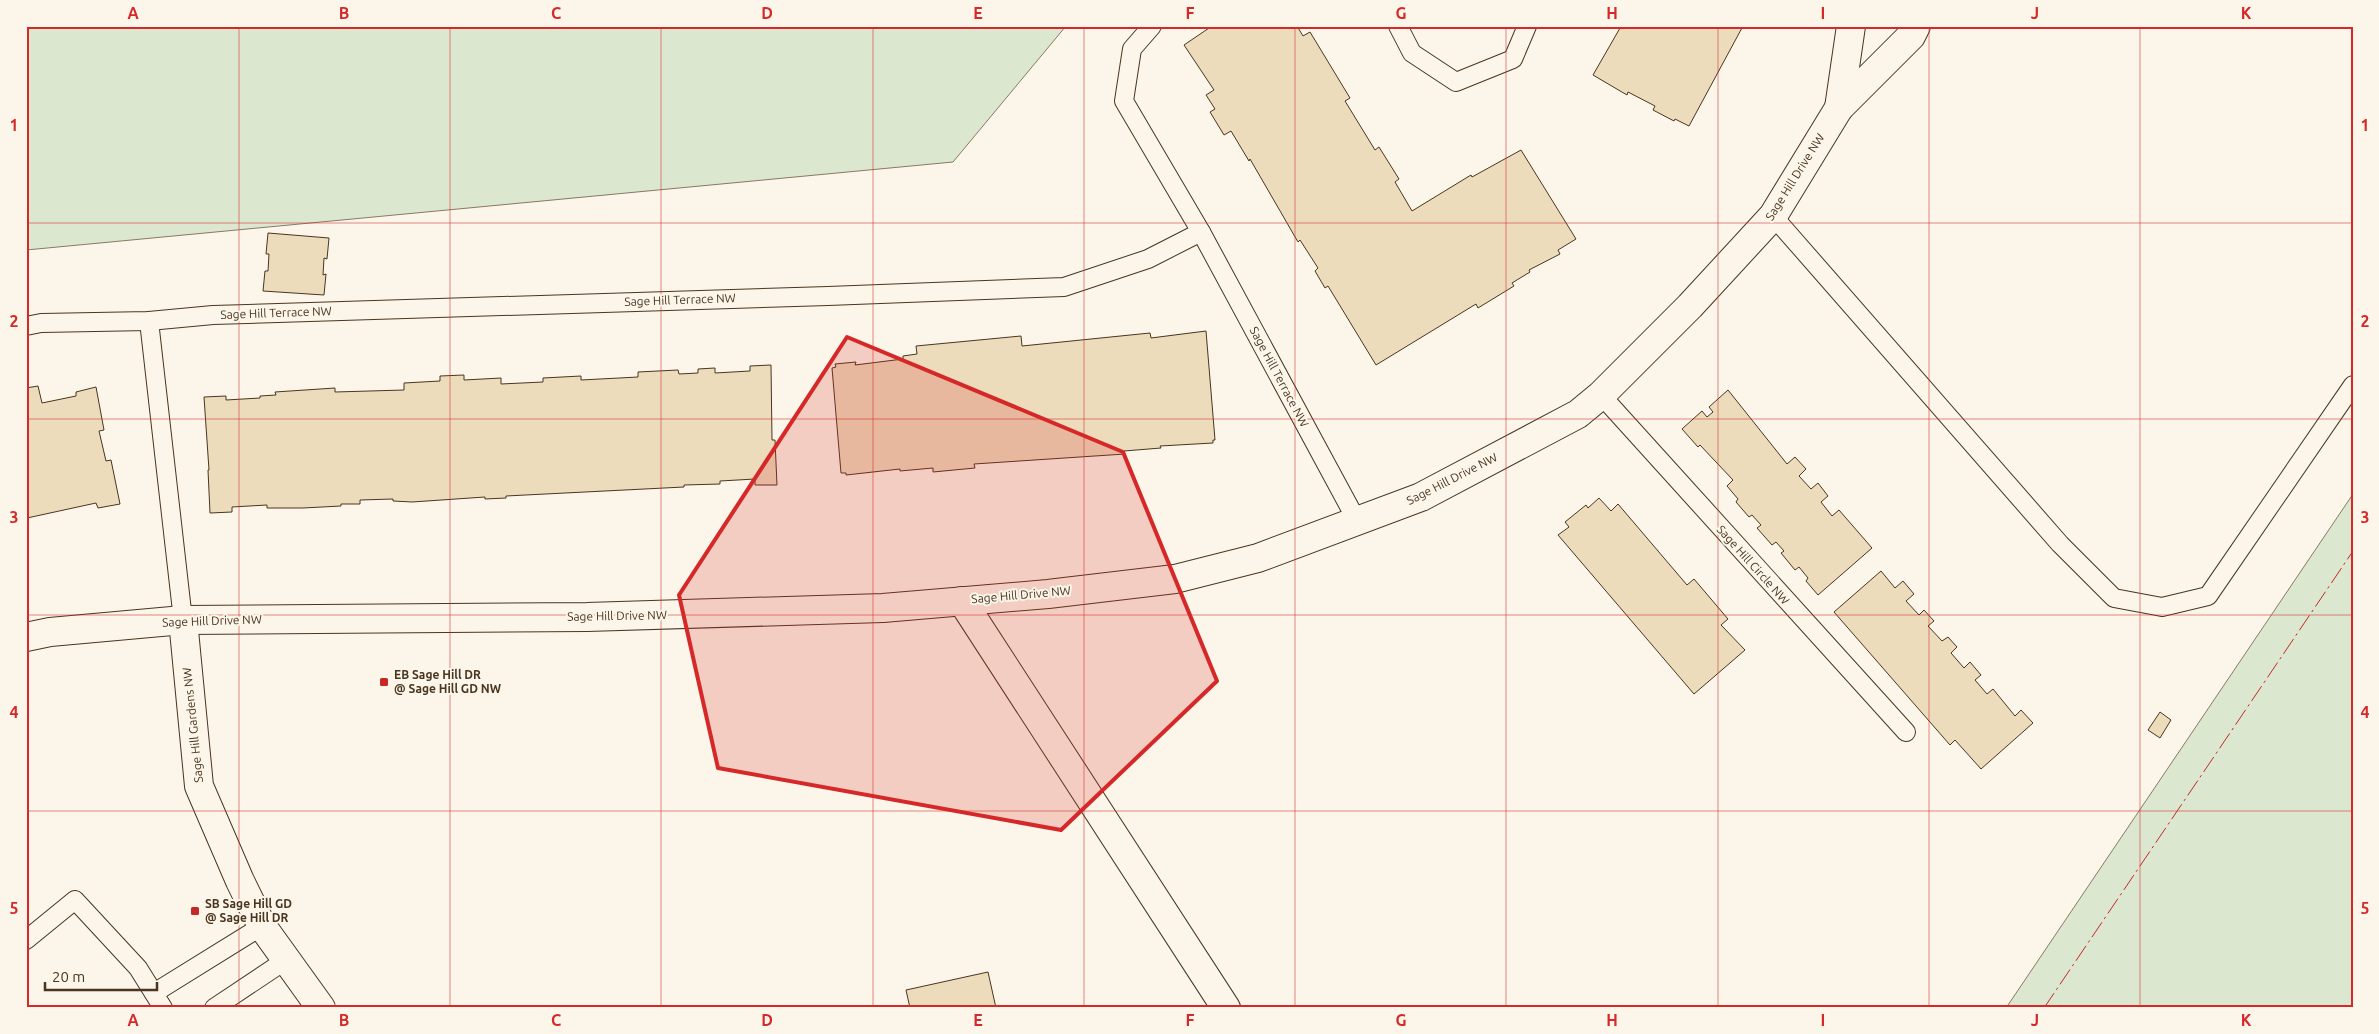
<svg xmlns="http://www.w3.org/2000/svg" width="2379" height="1034" font-family="Ubuntu,sans-serif">
  <style>
    .green { fill: #dce7d0; stroke: #887966 }
    .building { fill: #ecdcbc; stroke: #4a3520 }
    .lines { fill: none; stroke-linecap: round; stroke-linejoin: round }
    .service-casing { stroke: #4a3520; stroke-width: 20 }
    .minor-casing { stroke: #4a3520; stroke-width: 30 }
    .tertiary-casing { stroke: #4a3520; stroke-width: 30 }
    .service { stroke: #fbf6e9; stroke-width: 18 }
    .minor { stroke: #fbf6e9; stroke-width: 28 }
    .tertiary { stroke: #fbf6e9; stroke-width: 28 }
    .power { stroke: #c62828; stroke-width: 1; stroke-dasharray: 18 4 2.5 4; stroke-linecap: butt }
    .marked { fill: #d62828; fill-opacity: 0.2; stroke: #d62828; stroke-width: 4; stroke-linejoin: round }
    .grid { fill: none; stroke: #d62828; stroke-width: 1; stroke-opacity: 0.55 }
    .poi-dot { fill: #c62828; stroke: #fbf6e9; stroke-width: 2 }
    .labels { text-anchor: middle; stroke-width: 4; stroke-linejoin: round; paint-order: stroke }
    .street-label { font-size: 12px; fill: #4a3520; stroke: #fbf6e9 }
    .poi-label { font-size: 12px; font-weight: bold; fill: #4a3520; stroke: #fbf6e9; text-anchor: start }
    .neatline { fill: none; stroke: #d62828; stroke-width: 2 }
    .grid-label { font-size: 16px; text-anchor: middle; font-weight: bold; fill: #d62828 }
  </style>
  <rect width="100%" height="100%" fill="#fbf6e9"/>
  <g class="green">
    <polygon points="26,26 1066,26 953,162 26,250"/>
    <polygon points="2353,494 2353,1008 2006,1008"/>
  </g>
  <g class="building">
    <polygon points="1212,26 1297,26 1303,36 1310,32 1350,98 1345,101 1375,150 1379,147 1399,179 1395,182 1412,211 1471,175 1472,177 1521,150 1576,239 1558,250 1560,254 1529,270 1530,272 1512,283 1514,286 1478,308 1476,304 1376,365 1328,286 1325,288 1315,271 1318,268 1300,240 1298,242 1250,159 1249,161 1231,131 1224,135 1210,112 1215,109 1206,95 1214,90 1184,45"/>
    <polygon points="1617,26 1743,26 1689,126 1675,119 1674,121 1653,110 1655,106 1628,92 1627,95 1593,75 1620,28"/>
    <polygon points="268,233 329,238 327,259 324,258 323,275 326,274 324,295 263,291 265,271 268,271 269,254 266,254"/>
    <polygon points="1206,331 1215,440 1213,440 1213,443 1160,446 1161,448 1124,451 1125,454 974,464 975,468 933,472 933,468 900,471 900,469 846,475 846,473 841,473 832,368 836,367 835,364 856,362 855,365 903,359 903,356 917,354 916,346 1021,336 1022,346 1150,333 1151,338"/>
    <polygon points="771,365 772,440 775,440 777,485 755,485 755,479 720,481 720,484 684,485 684,487 506,496 506,498 485,499 485,497 412,502 393,501 393,499 360,500 360,504 341,504 341,506 303,508 267,508 267,505 232,507 232,512 210,513 208,470 209,470 204,397 226,396 226,400 260,398 260,396 276,395 275,392 335,388 335,392 404,390 404,383 440,381 440,376 464,375 464,380 501,378 501,384 543,382 543,378 581,376 581,380 638,377 638,372 678,370 679,374 698,373 698,369 715,368 715,373 750,371 750,366"/>
    <polygon points="38,386 42,403 76,396 76,392 96,387 104,430 99,431 106,461 111,460 120,504 98,508 96,503 27,518 26,521 26,388"/>
    <polygon points="1728,390 1787,464 1795,457 1806,469 1799,476 1811,489 1818,483 1828,496 1821,502 1832,516 1839,510 1872,548 1818,595 1806,581 1808,578 1799,567 1795,570 1781,553 1784,551 1776,542 1772,545 1757,528 1761,525 1752,515 1749,517 1736,502 1738,499 1727,486 1733,480 1700,445 1698,447 1682,429 1702,411 1707,417 1713,412 1709,407"/>
    <polygon points="1599,498 1611,511 1618,504 1687,585 1694,579 1728,619 1721,625 1745,650 1694,694 1558,535 1569,527 1565,522 1586,505 1588,508"/>
    <polygon points="1881,571 1895,588 1903,581 1914,594 1906,601 1919,615 1924,610 1934,621 1928,626 1942,641 1948,637 1957,647 1951,653 1964,668 1970,662 1981,675 1975,680 1987,694 1993,689 2015,716 2021,710 2033,723 1981,769 1955,740 1950,745 1834,612"/>
    <polygon points="2160,712 2171,720 2160,738 2148,730"/>
    <polygon points="988,972 996,1008 910,1008 906,990"/>
  </g>
  <g class="lines">
    <defs>
      <g id="service">
        <polyline points="1152,26 1132,49 1124,101 1201,232 1357,521"/>
        <polyline points="1398,26 1412,53 1456,82 1513,59 1527,26"/>
        <polyline points="1773,216 2060,544 2114,598 2162,607 2208,596 2353,385"/>
        <polyline points="149,321 183,620"/>
        <polyline points="26,326 41,323 149,321 213,315 828,296 1064,287 1148,259 1201,232"/>
        <polyline points="1601,395 1906,732"/>
        <polyline points="26,940 75,900 138,968 163,1008"/>
        <polyline points="154,993 262,926"/>
        <polyline points="214,1008 286,960"/>
      </g>
      <g id="minor">
        <polyline points="962,601 1226,1008"/>
        <polyline points="183,620 199,786 240,881 262,926 321,1008"/>
      </g>
      <g id="tertiary">
        <polyline points="1839,108 1851,26"/>
        <polyline points="26,637 50,632 183,620 587,617 883,608 1048,594 1175,579 1258,558 1421,497 1578,414 1601,395 1690,306 1773,216 1839,108 1911,36 1916,26"/>
      </g>
    </defs>
    <use href="#service" class="service-casing"/>
    <use href="#minor" class="minor-casing"/>
    <use href="#tertiary" class="tertiary-casing"/>
    <use href="#service" class="service"/>
    <use href="#minor" class="minor"/>
    <use href="#tertiary" class="tertiary"/>
    <polyline class="power" points="2044,1008 2353,551"/>
  </g>
  <path class="marked" d="M847 337 1123 452 1217 681 1061 830 718 768 679 595Z"/>
  <path class="grid" d="M239 26V1008M450 26V1008M661 26V1008M873 26V1008M1084 26V1008M1295 26V1008M1506 26V1008M1718 26V1008M1929 26V1008M2140 26V1008M26 223H2353M26 419H2353M26 615H2353M26 811H2353"/>
  <g class="poi-dot">
    <rect x="379" y="677" width="10" height="10" rx="2.5"/>
    <rect x="190" y="906" width="10" height="10" rx="2.5"/>
  </g>
  <g class="labels">
    <g class="street-label">
      <text transform="translate(1795 177) rotate(-58)" y="4">Sage Hill Drive NW</text>
      <text transform="translate(680 300) rotate(-2)" y="4">Sage Hill Terrace NW</text>
      <text transform="translate(276 313) rotate(-2)" y="4">Sage Hill Terrace NW</text>
      <text transform="translate(1279 377) rotate(62)" y="4">Sage Hill Terrace NW</text>
      <text transform="translate(1452 479) rotate(-27)" y="4">Sage Hill Drive NW</text>
      <text transform="translate(1753 565) rotate(48)" y="4">Sage Hill Circle NW</text>
      <text transform="translate(1021 595) rotate(-5)" y="4">Sage Hill Drive NW</text>
      <text transform="translate(617 616) rotate(-1)" y="4">Sage Hill Drive NW</text>
      <text transform="translate(212 621) rotate(-2)" y="4">Sage Hill Drive NW</text>
      <text transform="translate(193 725) rotate(-96)" y="4">Sage Hill Gardens NW</text>
    </g>
    <g class="poi-label">
      <text x="394" y="679">EB Sage Hill DR<tspan x="394" dy="14">@ Sage Hill GD NW</tspan></text>
      <text x="205" y="908">SB Sage Hill GD<tspan x="205" dy="14">@ Sage Hill DR</tspan></text>
    </g>
  </g>
  <rect width="2379" height="1034" fill="none" stroke="#fbf6e9" stroke-width="55"/>
  <path d="M45 982v8h112v-8" fill="none" stroke="#4a3520" stroke-width="2.5"/>
  <text x="52" y="982" font-size="15" fill="#4a3520" stroke="#fbf6e9" stroke-width="4" paint-order="stroke">20 m</text>
  <rect x="28" y="28" width="2324" height="978" class="neatline"/>
  <g class="grid-label">
    <text x="133" y="19">A</text>
    <text x="344" y="19">B</text>
    <text x="556" y="19">C</text>
    <text x="767" y="19">D</text>
    <text x="978" y="19">E</text>
    <text x="1190" y="19">F</text>
    <text x="1401" y="19">G</text>
    <text x="1612" y="19">H</text>
    <text x="1823" y="19">I</text>
    <text x="2035" y="19">J</text>
    <text x="2246" y="19">K</text>
    <text x="14" y="131">1</text>
    <text x="2365" y="131">1</text>
    <text x="14" y="327">2</text>
    <text x="2365" y="327">2</text>
    <text x="14" y="523">3</text>
    <text x="2365" y="523">3</text>
    <text x="14" y="718">4</text>
    <text x="2365" y="718">4</text>
    <text x="14" y="914">5</text>
    <text x="2365" y="914">5</text>
    <text x="133" y="1026">A</text>
    <text x="344" y="1026">B</text>
    <text x="556" y="1026">C</text>
    <text x="767" y="1026">D</text>
    <text x="978" y="1026">E</text>
    <text x="1190" y="1026">F</text>
    <text x="1401" y="1026">G</text>
    <text x="1612" y="1026">H</text>
    <text x="1823" y="1026">I</text>
    <text x="2035" y="1026">J</text>
    <text x="2246" y="1026">K</text>
  </g>
</svg>
